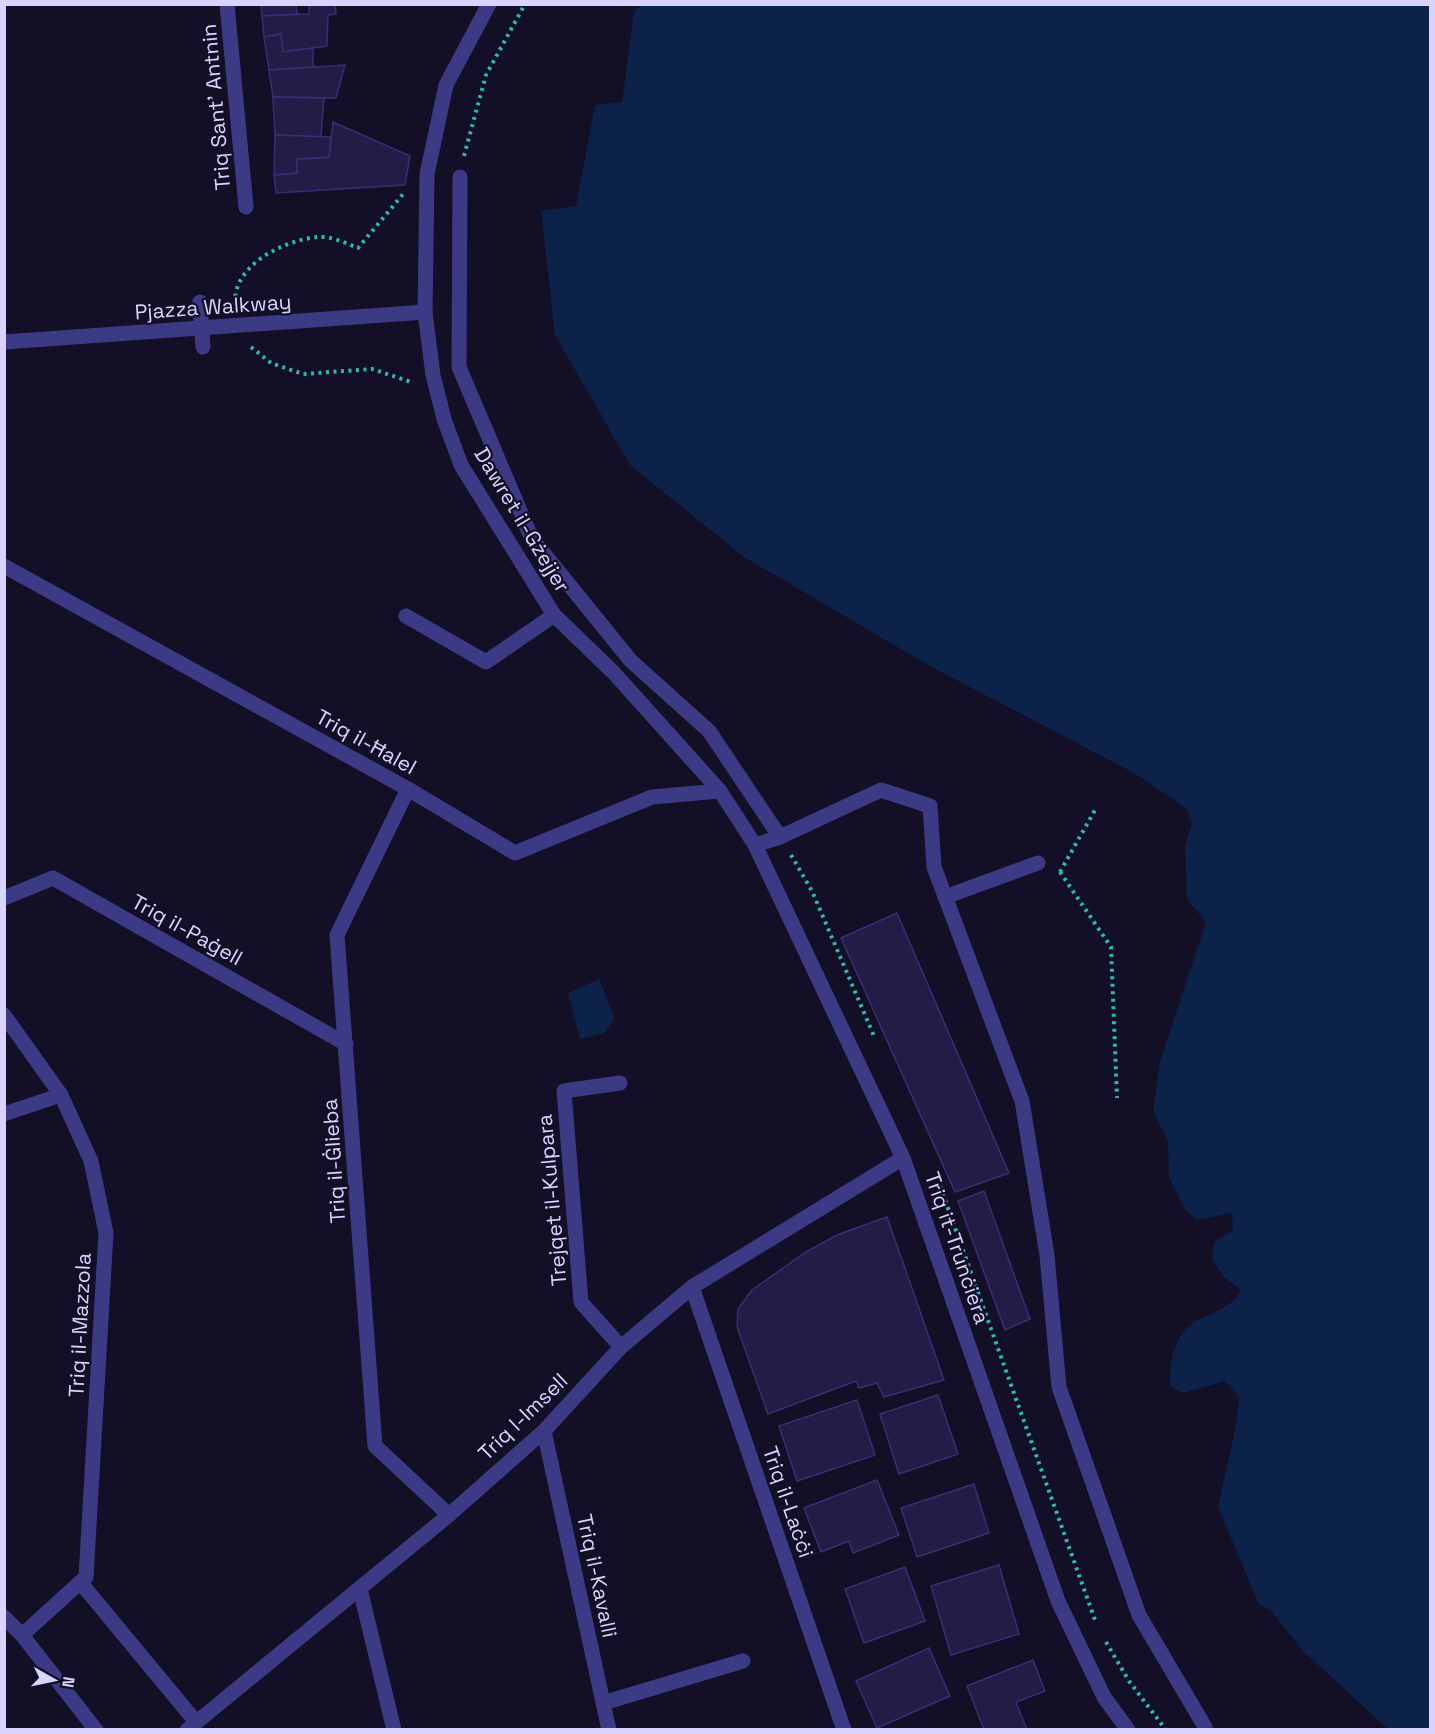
<svg xmlns="http://www.w3.org/2000/svg" width="1435" height="1734" font-family="'Space Grotesk',sans-serif">
  <style>
    .water { fill: #0c2248 }
    .building { fill: #241b47; stroke: #3b2d73; stroke-width: 1.5 }
    .lines { fill: none; stroke-linecap: round; stroke-linejoin: round }
    .path { stroke: #2fb8b0; stroke-width: 4; stroke-dasharray: 3 4.5; stroke-linecap: butt }
    .service { stroke: #3d3a85; stroke-width: 15 }
    .pedestrian { stroke: #3d3a85; stroke-width: 15 }
    .minor { stroke: #3d3a85; stroke-width: 15 }
    .tertiary { stroke: #3d3a85; stroke-width: 15 }
    .labels { text-anchor: middle; stroke-width: 4.5; stroke-linejoin: round; paint-order: stroke }
    .street-label { font-size: 21px; fill: #d9d4ff; stroke: #130f26 }
  </style>
  <rect width="100%" height="100%" fill="#130f26"/>
  <g class="water">
    <path d="M642 5H1430V1729H1388L1304 1652 1271 1611 1259 1604 1218 1507 1236 1426 1239 1397 1225 1381 1183 1393 1170 1386C1169 1360 1175 1330 1200 1319 1216 1311 1232 1307 1241 1290L1224 1277 1212 1259 1214 1242 1233 1230 1232 1213 1197 1220 1186 1211 1169 1178 1168 1141 1153 1111 1160 1061 1206 922 1187 899 1185 846 1192 824 1186 808 1134 773 930 666 744 557 630 465 555 335 541 211 576 206 595 105 622 102 634 11Z"/>
    <polygon points="599,979 615,1019 604,1033 580,1039 568,993"/>
  </g>
  <g class="building">
    <polygon points="261,4 296,4 297,14 262,16"/>
    <polygon points="309,4 335,4 336,14 328,15 327,46 283,52 281,34 264,37 262,16 309,14"/>
    <polygon points="281,34 283,52 313,48 313,67 269,70 264,37"/>
    <polygon points="345,65 336,98 273,97 269,70"/>
    <polygon points="273,97 324,98 321,137 275,135"/>
    <polygon points="333,122 410,156 405,185 276,193 274,175 297,173 297,159 329,157"/>
    <polygon points="275,135 331,137 329,157 297,159 297,173 274,175"/>
    <polygon points="897,913 1009,1173 955,1192 841,938"/>
    <polygon points="984,1191 1030,1319 1005,1330 958,1201"/>
    <polygon points="887,1217 944,1380 884,1397 877,1383 859,1388 856,1381 768,1414 737,1327 738,1309 752,1290 806,1252 837,1235"/>
    <polygon points="938,1395 958,1454 899,1474 880,1414"/>
    <polygon points="857,1400 875,1455 797,1481 779,1426"/>
    <polygon points="877,1480 899,1535 853,1553 849,1541 821,1552 804,1508"/>
    <polygon points="974,1484 989,1533 917,1557 901,1508"/>
    <polygon points="999,1565 1019,1634 951,1655 931,1586"/>
    <polygon points="905,1567 925,1621 864,1643 845,1589"/>
    <polygon points="929,1648 950,1696 877,1728 856,1681"/>
    <polygon points="1033,1660 1045,1691 1016,1702 1027,1730 984,1730 967,1686"/>
  </g>
  <g class="lines">
    <g class="path">
      <polyline points="464,156 486,75 525,4"/>
      <path d="M235 304C233 264 285 240 318 237 331 236 346 243 358 248L404 193"/>
      <polyline points="251,347 271,363 303,374 372,369 411,382"/>
      <polyline points="791,855 812,891 874,1036"/>
      <polyline points="1060,872 1111,947 1117,1098"/>
      <polyline points="1060,872 1095,810"/>
      <polyline points="940,1186 1095,1620"/>
      <polyline points="1106,1642 1129,1681 1166,1730"/>
    </g>
    <g class="service">
      <polyline points="406,616 486,662 554,615"/>
      <polyline points="755,845 780,837 881,790 930,806 934,867 1022,1101 1047,1255 1059,1387 1139,1615 1205,1727"/>
      <polyline points="945,897 1038,863"/>
      <polyline points="620,1083 564,1091 581,1302 621,1347"/>
      <polyline points="80,1582 196,1722"/>
    </g>
    <g class="pedestrian">
      <polyline points="460,177 459,367 532,539 631,661 709,731 780,837"/>
      <polyline points="200,302 203,347"/>
      <polyline points="4,342 425,312"/>
    </g>
    <g class="minor">
      <polyline points="227,4 246,207"/>
      <polyline points="489,4 446,85 427,174 425,312 433,375 444,419 461,465 554,615 614,673 720,791"/>
      <polyline points="408,789 337,935 375,1446 449,1515"/>
      <polyline points="4,898 53,878 346,1044"/>
      <polyline points="4,1015 61,1095 91,1161 106,1233 86,1577 22,1635"/>
      <polyline points="4,1114 61,1095"/>
      <polyline points="692,1287 844,1730"/>
      <polyline points="544,1431 609,1730"/>
      <polyline points="360,1589 394,1730"/>
      <polyline points="4,1617 22,1635 96,1730"/>
      <polyline points="603,1703 743,1661"/>
      <polyline points="187,1730 449,1515 544,1431 621,1347 692,1287 903,1158"/>
    </g>
    <polyline class="tertiary" points="4,566 408,789 515,853 652,797 720,791 755,845 903,1158 1058,1601 1104,1697 1128,1730"/>
  </g>
  <g class="labels">
    <g class="street-label">
      <text transform="translate(216 107) rotate(-95)" y="7">Triq Sant' Antnin</text>
      <text transform="translate(213 307) rotate(-4)" y="7">Pjazza Walkway</text>
      <text transform="translate(522 520) rotate(59)" y="7">Dawret il-Gżejjer</text>
      <text transform="translate(366 742) rotate(29)" y="7">Triq il-Ħalel</text>
      <text transform="translate(187 930) rotate(29)" y="7">Triq il-Paġell</text>
      <text transform="translate(334 1161) rotate(-94)" y="7">Triq il-Ġlieba</text>
      <text transform="translate(552 1200) rotate(-95)" y="7">Trejqet il-Kulpara</text>
      <text transform="translate(957 1248) rotate(71)" y="7">Triq it-Trunċiera</text>
      <text transform="translate(80 1325) rotate(-87)" y="7">Triq il-Mazzola</text>
      <text transform="translate(523 1417) rotate(-44)" y="7">Triq l-Imsell</text>
      <text transform="translate(788 1502) rotate(71)" y="7">Triq il-Laċċi</text>
      <text transform="translate(597 1576) rotate(78)" y="7">Triq il-Kavalli</text>
    </g>
  </g>
  <rect width="1435" height="1734" fill="none" stroke="#d9d4ff" stroke-width="12"/>
  <g transform="translate(54 1680) rotate(99)" stroke="#130f26" stroke-width="4.5" paint-order="stroke">
  <path d="M0-4.5L10 22L0 15L-10 22Z" fill="#d9d4ff"/>
  <text y="-9" font-size="16" font-weight="bold" text-anchor="middle" fill="#d9d4ff">N</text>
  </g>
</svg>
